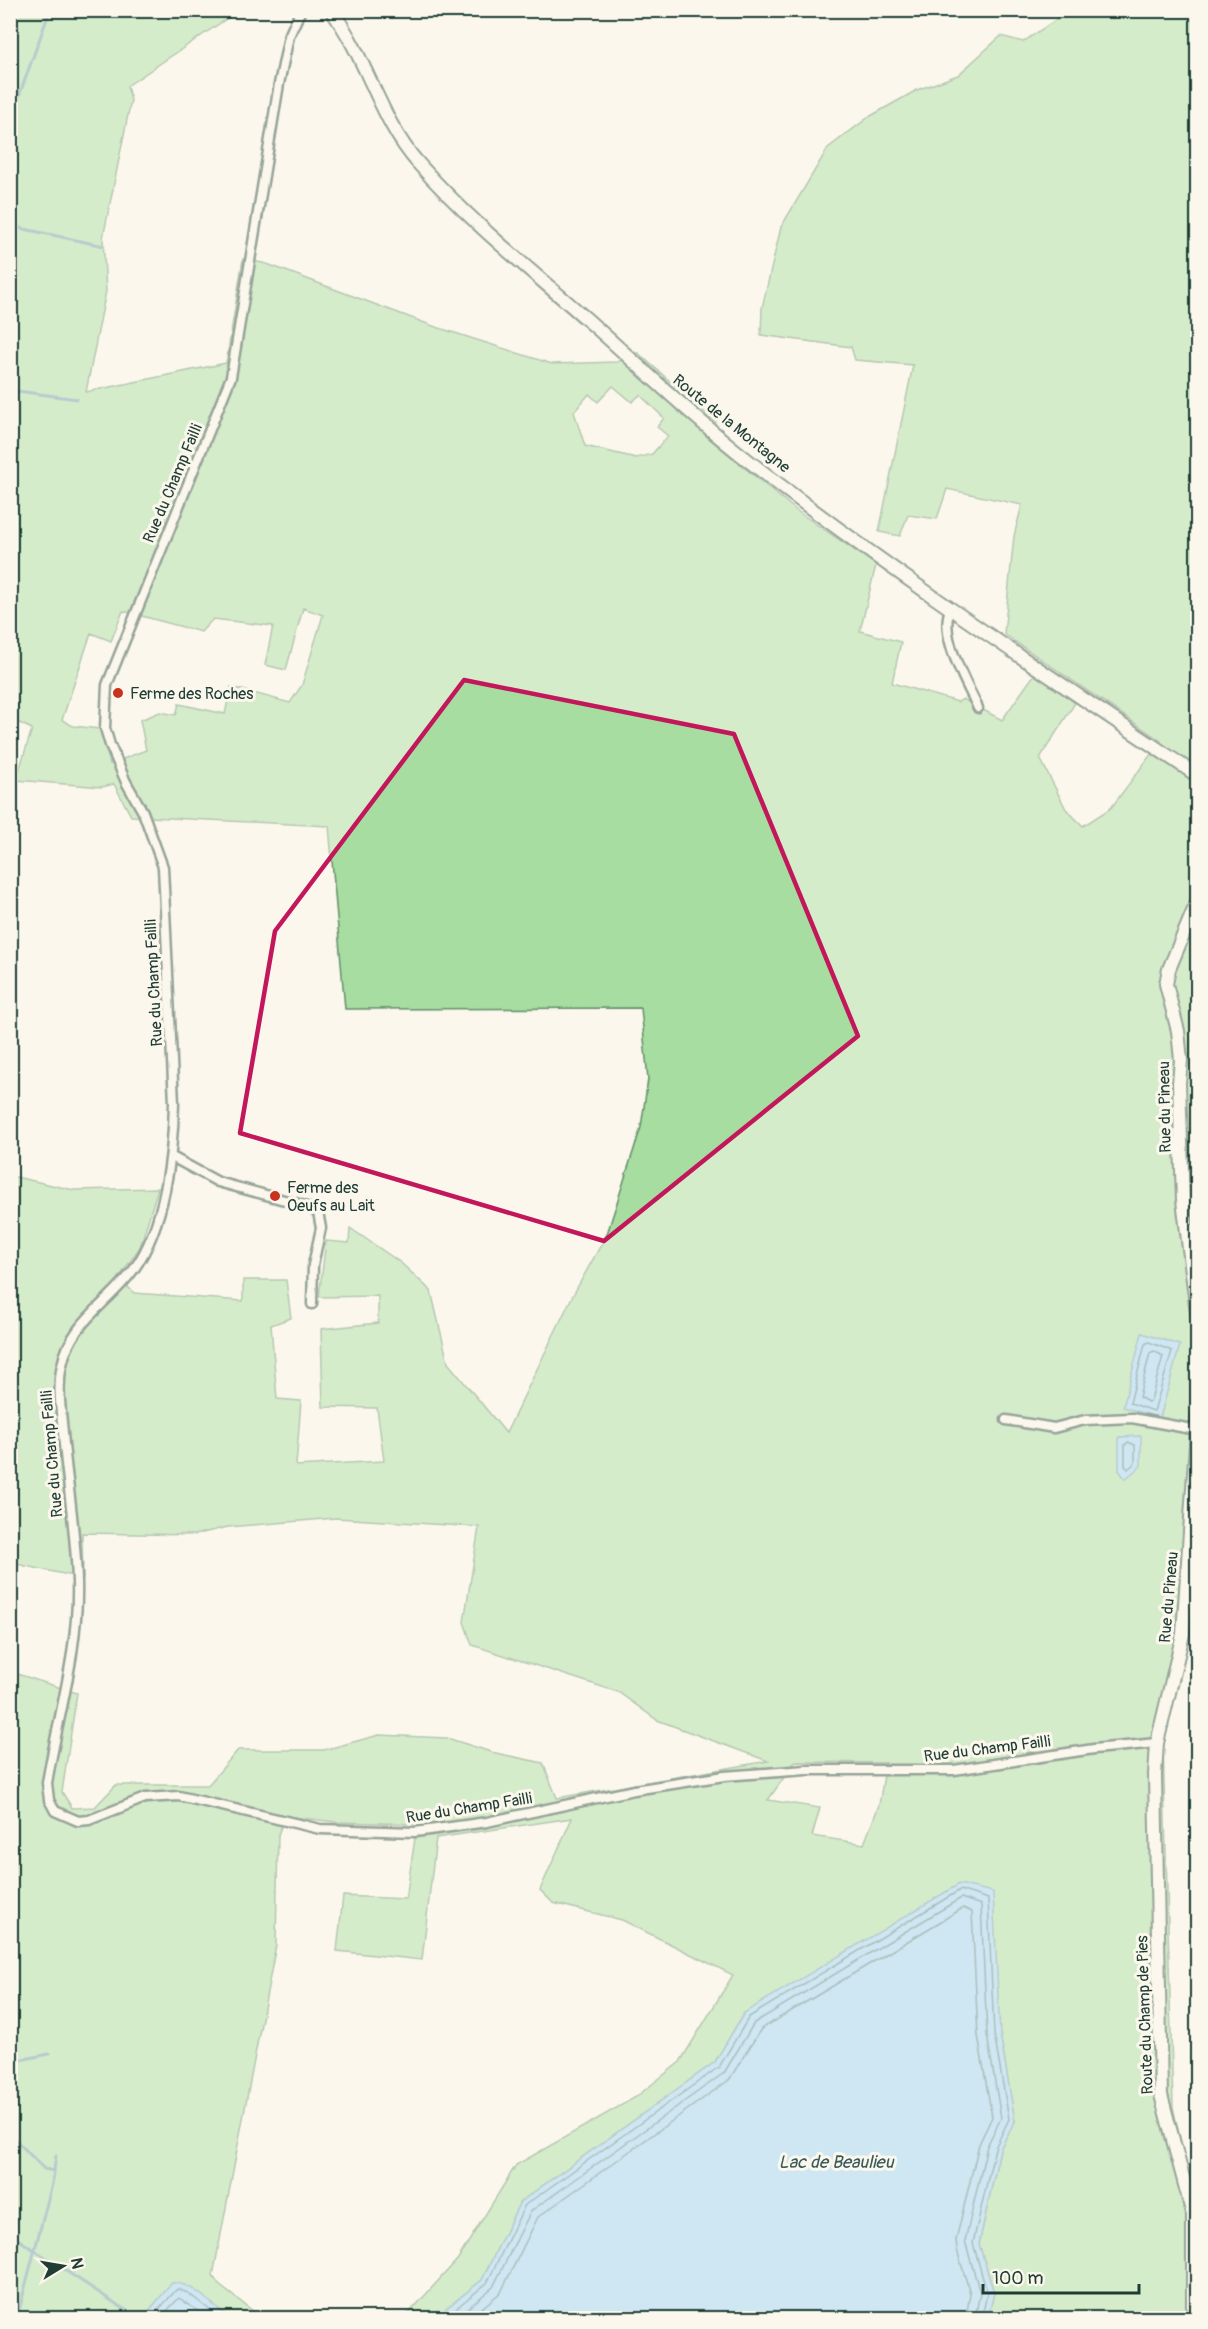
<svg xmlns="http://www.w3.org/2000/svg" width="1208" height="2329" font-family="Pangolin,sans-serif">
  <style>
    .green { fill: #a7dda0; stroke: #638d6a; stroke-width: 1.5; fill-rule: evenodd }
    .water { fill: #97d2f8; stroke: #6796aa; stroke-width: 1.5 }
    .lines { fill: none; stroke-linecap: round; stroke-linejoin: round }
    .shore { stroke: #4f7982; stroke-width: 1.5 }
    .stream { stroke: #6796aa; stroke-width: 3 }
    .street-casing { stroke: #1f3d34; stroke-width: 13 }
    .secondary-casing { stroke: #1f3d34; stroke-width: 16 }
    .street { stroke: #fbf7ec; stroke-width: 8 }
    .secondary { stroke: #fbf7ec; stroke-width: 12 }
    .marked { fill: none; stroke: #c2185b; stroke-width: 4.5; stroke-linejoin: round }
    .poi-dot { fill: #c8321e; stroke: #fbf7ec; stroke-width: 2 }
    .labels { text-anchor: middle; stroke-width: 6; stroke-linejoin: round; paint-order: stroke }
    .street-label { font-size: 16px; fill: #1f3d34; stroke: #fbf7ec }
    .poi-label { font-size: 16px; fill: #1f3d34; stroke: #fbf7ec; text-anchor: start }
    .water-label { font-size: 18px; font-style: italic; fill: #375b5b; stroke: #fbf7ec }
  </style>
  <rect width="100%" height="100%" fill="#fbf7ec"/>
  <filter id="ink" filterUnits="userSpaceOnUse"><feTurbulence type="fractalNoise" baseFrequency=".0167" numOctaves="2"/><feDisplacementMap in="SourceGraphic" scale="12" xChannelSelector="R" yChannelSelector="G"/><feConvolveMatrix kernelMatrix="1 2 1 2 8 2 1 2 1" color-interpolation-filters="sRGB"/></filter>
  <g filter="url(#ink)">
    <path class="green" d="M11 11H63L73 15 65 11H238L127 86 131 100 103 238 106 291 86 392 226 363 243 259 267 264 433 326 552 364 617 362 638 353 716 422 705 435 797 511 876 565 860 631 901 642 892 683 958 702 963 699 1002 720 1036 672 1075 703 1040 758 1066 809 1083 826 1111 808 1161 741 1004 634 1014 536 1022 505 947 489 937 519 908 515 900 536 879 532 913 365 855 360 851 347 761 335 762 308 781 227 828 148 869 117 917 90 958 75 1001 36 1023 42 1061 16 1062 11H1197L1198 1586 1191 1588 1187 1648 1163 1744 1173 2107 1197 2214V2318H988L994 2293 979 2244 1000 2149 1015 2121 1000 2034 744 2013 715 2062 520 2202 482 2280 434 2318H395L409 2313 458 2259 516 2165 636 2097 680 2062 733 1975 622 1920 553 1903 540 1890 572 1818 436 1838 422 1960 337 1951 343 1896 406 1899 417 1824 336 1822 285 1816 278 1835 276 1945 213 2276 219 2285 262 2318H230L191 2288 172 2283 143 2318H11V1672L77 1693 62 1792 72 1808 95 1807 116 1785H208L238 1750H324L379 1735 447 1738 491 1752 543 1763 557 1798 768 1761 657 1720 618 1692 472 1645 464 1622 479 1527 336 1518 228 1527 194 1535 82 1533 83 1578 11 1563V1176L74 1190 158 1188 140 1247 119 1278 134 1293 243 1301V1280H286L291 1318 271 1325 277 1399 301 1401 296 1466 384 1461 377 1408 323 1407 321 1329 378 1323V1296L319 1297 326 1241 349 1243 350 1228 401 1263 431 1291 448 1363 506 1433 572 1297 607 1234 641 1127 648 1079 641 1008 345 1009 329 826 131 816 114 784 102 787 16 780 32 729 11 719ZM613 386 632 402 640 395 664 418 657 427 668 436 652 454 636 458 585 446 574 412 589 394 598 402ZM303 608 323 615 302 685 290 703 231 687 225 714 179 704 176 715 160 712 140 720 146 750 110 764 100 729 73 726 62 720 91 633 111 641 123 611 201 632 213 619 273 626 265 665 286 670ZM795 1762 886 1763 879 1805 864 1844 812 1836 820 1808 768 1800Z"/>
    <g class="water">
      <polygon points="1142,1333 1180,1345 1160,1418 1123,1407"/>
      <polygon points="1141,1436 1141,1466 1125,1479 1119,1470 1119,1437"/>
      <polygon points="959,1884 993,1892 1000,2034 1015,2121 1000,2149 979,2244 994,2293 988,2318 434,2318 482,2280 520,2202 715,2062 744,2013"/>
      <path d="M172 2283C192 2281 214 2307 230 2318H143Z"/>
    </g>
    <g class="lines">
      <g class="shore">
        <polygon points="1149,1342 1172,1351 1154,1411 1130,1403 1145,1344"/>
        <polygon points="1154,1351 1163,1356 1151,1400 1148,1402 1139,1397 1150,1353"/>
        <polygon points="1128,1442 1135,1445 1135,1463 1128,1469 1125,1466 1125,1445"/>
        <polyline points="151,2318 177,2289 188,2293 220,2318"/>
        <polyline points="160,2318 179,2298 208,2318"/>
        <polyline points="444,2318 487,2283 525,2205 719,2067 749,2017 960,1890 988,1899 994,2034 1009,2119 995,2148 973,2243 987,2293 982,2318"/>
        <polyline points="456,2318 493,2287 531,2211 724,2073 754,2023 961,1898 981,1905 987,2035 1001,2118 987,2146 965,2241 980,2293 975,2318"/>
        <polyline points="470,2318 501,2292 538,2217 729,2080 761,2029 963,1908 972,1912 978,2036 992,2117 979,2144 956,2240 957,2250 970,2293 966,2318"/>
      </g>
      <g class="stream">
        <polyline points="10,121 50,10"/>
        <polyline points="10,226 104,246"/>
        <polyline points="10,390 77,399"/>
        <polyline points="10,2062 49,2054"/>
        <polyline points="10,2134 44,2169 54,2171"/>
        <polyline points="10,2234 133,2315"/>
        <polyline points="17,2318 52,2184 56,2156"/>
        <polyline points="137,2318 138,2318"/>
      </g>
      <defs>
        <g id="street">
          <path d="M301 10 289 36 279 84 231 377 107 685 105 728 110 745 126 782 143 812 163 867 174 1103C173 1154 165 1226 134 1269 110 1303 71 1321 62 1365 57 1387 61 1410 63 1433 67 1482 76 1532 77 1582 79 1650 58 1716 47 1783L49 1800 55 1811 78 1821 89 1820 145 1798 179 1796 320 1829 415 1832 487 1822 634 1790 724 1776 806 1770H954L1094 1749 1157 1743"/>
          <path d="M951 608C937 633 967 684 978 708"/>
          <polyline points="172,1157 218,1182 299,1204 318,1212 321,1228 313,1265 312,1304"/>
          <polyline points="1006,1420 1054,1428 1085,1420 1132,1418 1197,1430"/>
        </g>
        <g id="secondary">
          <path d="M331 10C367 57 379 119 418 163 470 222 532 271 591 323 642 368 691 416 745 458 890 572 1045 673 1198 776"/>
          <polyline points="1198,900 1169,969 1166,984 1178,1031 1181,1060 1179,1083 1183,1200 1198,1321"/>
          <polyline points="1193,2318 1193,2215 1161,2095 1155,1775 1157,1743 1183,1634 1198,1415"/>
        </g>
      </defs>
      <use href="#street" class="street-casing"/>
      <use href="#secondary" class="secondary-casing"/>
      <use href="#street" class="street"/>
      <use href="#secondary" class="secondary"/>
    </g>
  </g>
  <path d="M0 0H1208V2329H0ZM464 680 734 734 858 1036 604 1241 240 1133 275 931Z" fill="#fbf7ec" fill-opacity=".55" fill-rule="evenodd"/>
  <path class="marked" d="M464 680 734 734 858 1036 604 1241 240 1133 275 931Z"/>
  <g class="poi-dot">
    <circle cx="118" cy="693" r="6"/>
    <circle cx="275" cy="1196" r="6"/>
  </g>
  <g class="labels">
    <g class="street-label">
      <text transform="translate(732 423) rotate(39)" y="6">Route de la Montagne</text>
      <text transform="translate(172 483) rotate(-67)" y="6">Rue du Champ Failli</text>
      <text transform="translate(153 983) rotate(-93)" y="6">Rue du Champ Failli</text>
      <text transform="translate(1164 1107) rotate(-91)" y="6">Rue du Pineau</text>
      <text transform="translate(51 1454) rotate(-95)" y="6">Rue du Champ Failli</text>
      <text transform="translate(1168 1597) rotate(-85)" y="6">Rue du Pineau</text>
      <text transform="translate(987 1748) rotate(-7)" y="6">Rue du Champ Failli</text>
      <text transform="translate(469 1807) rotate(-9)" y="6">Rue du Champ Failli</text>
      <text transform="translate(1144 2015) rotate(-92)" y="6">Route du Champ de Pies</text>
    </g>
    <g class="poi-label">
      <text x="130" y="699">Ferme des Roches</text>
      <text x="287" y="1193">Ferme des<tspan x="287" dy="18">Oeufs au Lait</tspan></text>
    </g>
    <g class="water-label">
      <text x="836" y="2168">Lac de Beaulieu</text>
    </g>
  </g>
  <rect width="1208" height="2329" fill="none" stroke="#fbf7ec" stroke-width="36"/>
  <rect x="18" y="18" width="1172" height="2293" fill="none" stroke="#1f3d34" stroke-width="2" filter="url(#ink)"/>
  <g transform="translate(63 2266) rotate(79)" stroke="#fbf7ec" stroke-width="4.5" paint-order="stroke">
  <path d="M0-4.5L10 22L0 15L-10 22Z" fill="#1f3d34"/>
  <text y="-9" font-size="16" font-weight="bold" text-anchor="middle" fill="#1f3d34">N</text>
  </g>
  <path d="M983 2284v9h156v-9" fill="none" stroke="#1f3d34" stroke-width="3"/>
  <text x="992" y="2284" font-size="18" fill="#1f3d34" stroke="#fbf7ec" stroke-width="4.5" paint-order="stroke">100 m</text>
</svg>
